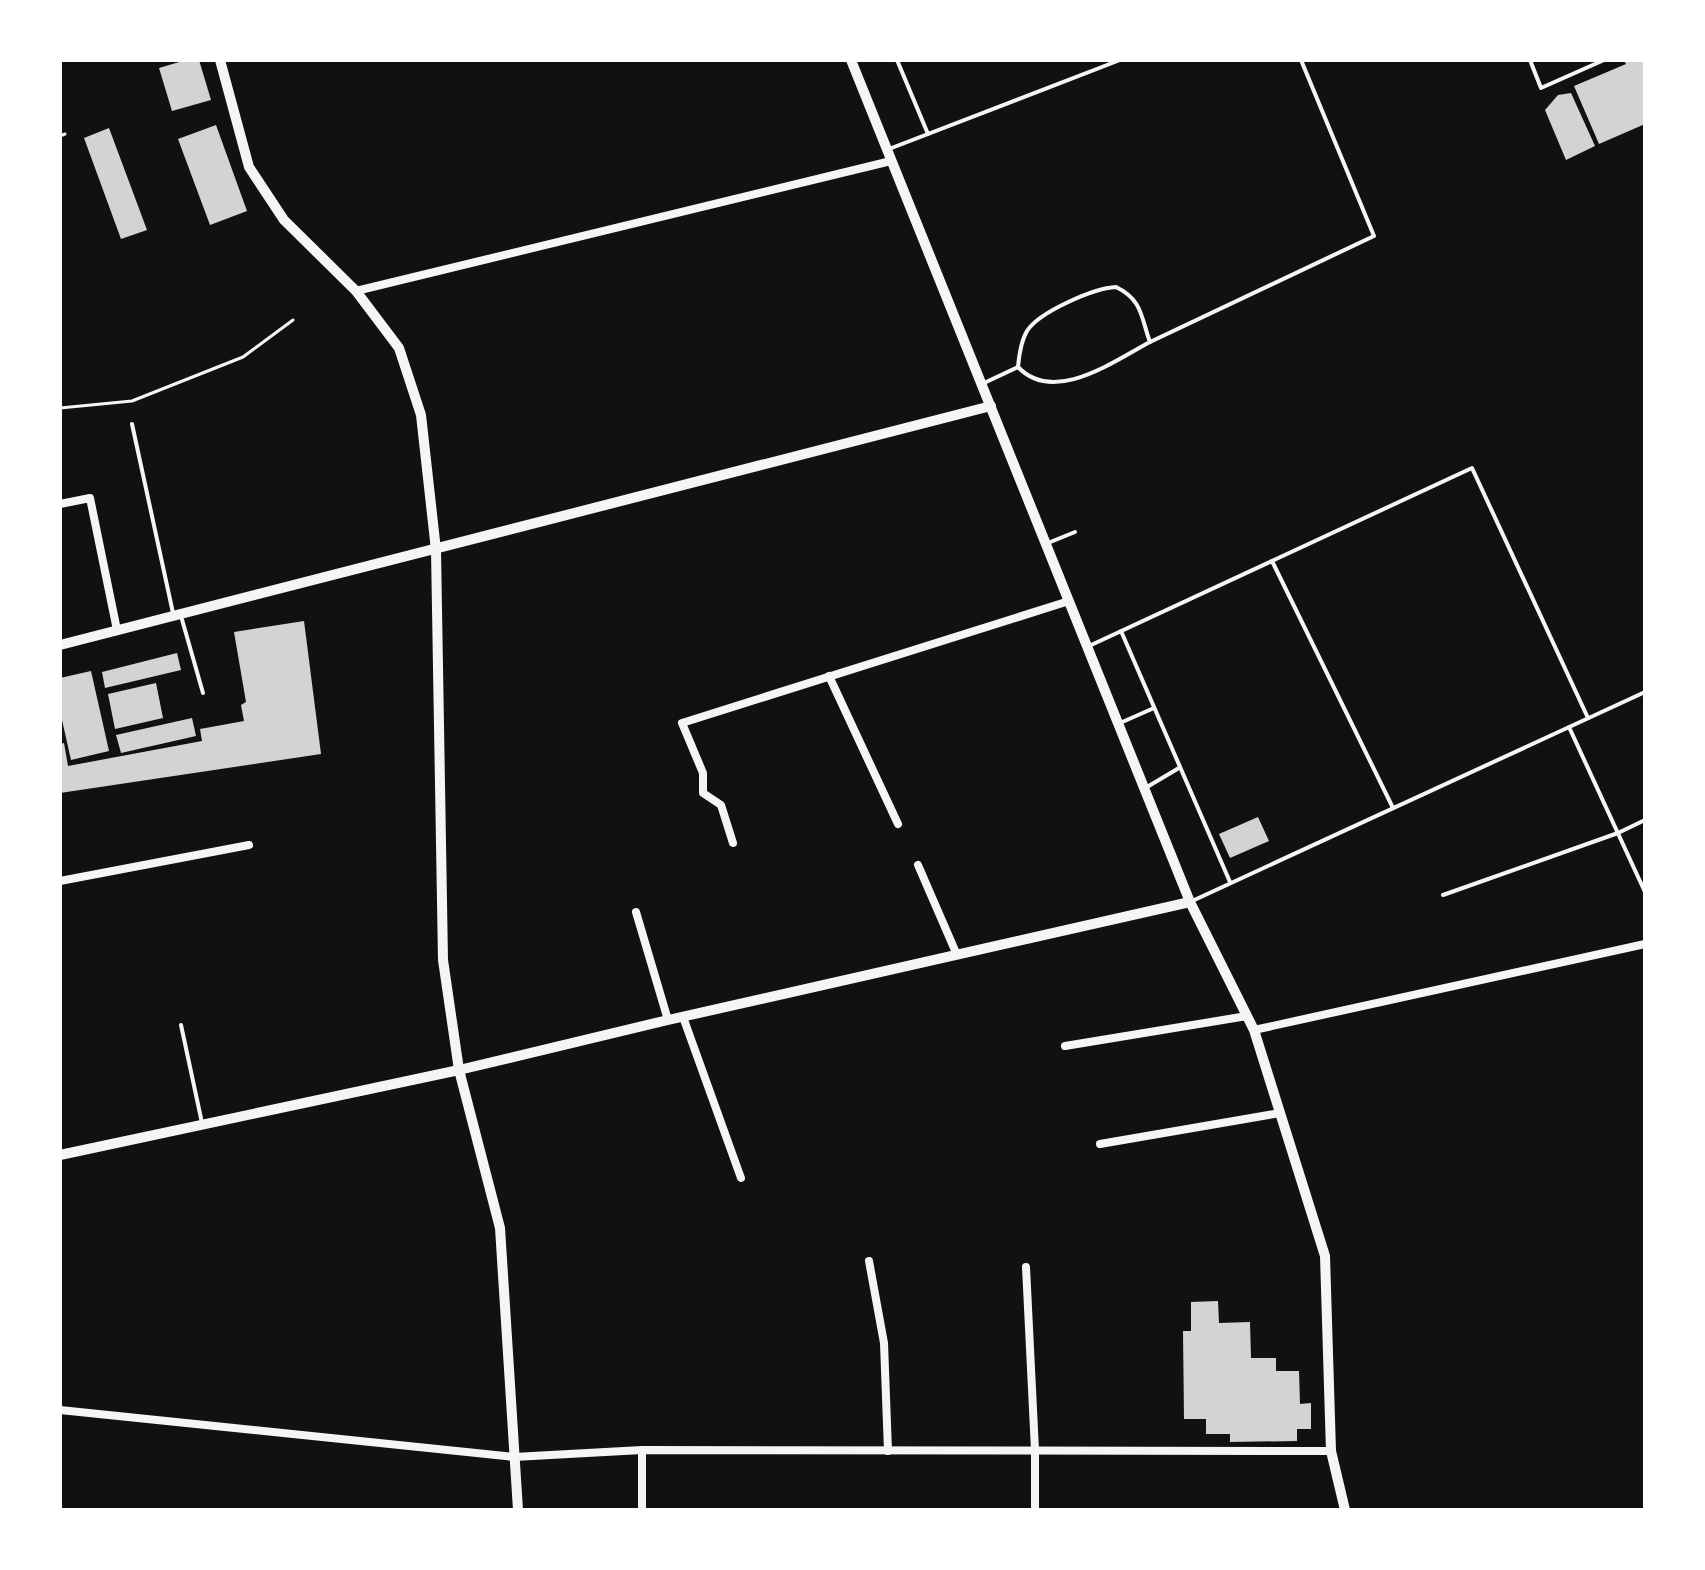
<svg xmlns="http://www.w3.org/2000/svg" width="1705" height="1570" font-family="Spectral,serif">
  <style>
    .building { fill: #d3d3d3 }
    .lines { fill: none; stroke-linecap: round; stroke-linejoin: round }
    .path { stroke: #f5f5f5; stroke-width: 3 }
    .service { stroke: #f5f5f5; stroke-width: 4 }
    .minor { stroke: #f5f5f5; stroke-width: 8 }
    .tertiary { stroke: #f5f5f5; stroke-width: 10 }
  </style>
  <rect width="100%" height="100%" fill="#111"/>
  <g class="building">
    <polygon points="186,60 199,60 211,100 172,111 159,68"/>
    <polygon points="1624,60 1645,60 1645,124 1599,144 1574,86 1626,64"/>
    <polygon points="1571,93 1595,146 1566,160 1545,110 1558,95"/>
    <polygon points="216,125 247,211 210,225 178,139"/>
    <polygon points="109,128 147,230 121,239 84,138"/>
    <polygon points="304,621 321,754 60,793 60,744 64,743 68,766 202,741 200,729 244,721 241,705 246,702 234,632"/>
    <polygon points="177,653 181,670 105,688 102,672"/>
    <polygon points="91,671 109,751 71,760 60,711 60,678"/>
    <polygon points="156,683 163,718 115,729 108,694"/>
    <polygon points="192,718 196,736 121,753 116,735"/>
    <polygon points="1258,817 1269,841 1230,858 1219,834"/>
    <polygon points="1218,1301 1219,1323 1250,1322 1251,1358 1276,1358 1276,1371 1299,1371 1300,1404 1311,1403 1311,1429 1297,1429 1297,1441 1230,1442 1230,1434 1206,1434 1206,1419 1184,1419 1183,1331 1191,1331 1191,1302"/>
  </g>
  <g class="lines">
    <g class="path">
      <polyline points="60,136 65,134"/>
      <polyline points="60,408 132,401 243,357 293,320"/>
    </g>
    <g class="service">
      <polyline points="897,60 928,134"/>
      <polyline points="1530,60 1541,88 1604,60"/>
      <polyline points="889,149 1120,60"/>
      <path d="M1116 287C1143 300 1141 318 1150 342 1114 361 1054 405 1018 367 1019 356 1021 341 1027 331 1039 312 1094 288 1116 287Z"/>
      <polyline points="1150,342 1374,236 1301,60"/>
      <polyline points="984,383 1018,367"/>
      <polyline points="132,424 173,613"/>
      <polyline points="1048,543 1075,532"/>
      <polyline points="1272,561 1393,808"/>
      <polyline points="181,616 203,693"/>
      <polyline points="1121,631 1230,882"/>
      <polyline points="1089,646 1472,468 1588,718"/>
      <polyline points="1120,723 1154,708"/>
      <polyline points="1569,727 1645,892"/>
      <polyline points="1147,787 1179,768"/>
      <polyline points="1443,895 1618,833 1645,820"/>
      <polyline points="1190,902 1645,692"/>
      <polyline points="181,1025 202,1123"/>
    </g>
    <g class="minor">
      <polyline points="356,291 891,161"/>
      <polyline points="60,504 90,498 117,630"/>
      <polyline points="829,676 898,824"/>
      <polyline points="733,843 721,805 703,793 703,773 682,723 1069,601"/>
      <polyline points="918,865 957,955"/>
      <polyline points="60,881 249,845"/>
      <polyline points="636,912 668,1020"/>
      <polyline points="683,1017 741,1178"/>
      <polyline points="1254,1030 1645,944"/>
      <polyline points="1065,1046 1247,1016"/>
      <polyline points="1100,1144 1280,1113"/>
      <polyline points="869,1261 884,1343 888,1451"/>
      <polyline points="1026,1267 1035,1450 1035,1510"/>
      <polyline points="60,1410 514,1457 642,1450 1331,1451"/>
      <polyline points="642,1510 642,1450"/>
    </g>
    <g class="tertiary">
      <polyline points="220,60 249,167 284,220 356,291 399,348 421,415 436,550 443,960 459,1070 500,1228 518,1510"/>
      <polyline points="851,60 1190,902 1254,1030 1325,1256 1331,1451 1345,1510"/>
      <polyline points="60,645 991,406"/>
      <polyline points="60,1155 459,1070 668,1020 1190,902"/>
    </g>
  </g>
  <rect width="1705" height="1570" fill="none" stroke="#ffffff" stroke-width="124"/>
</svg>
